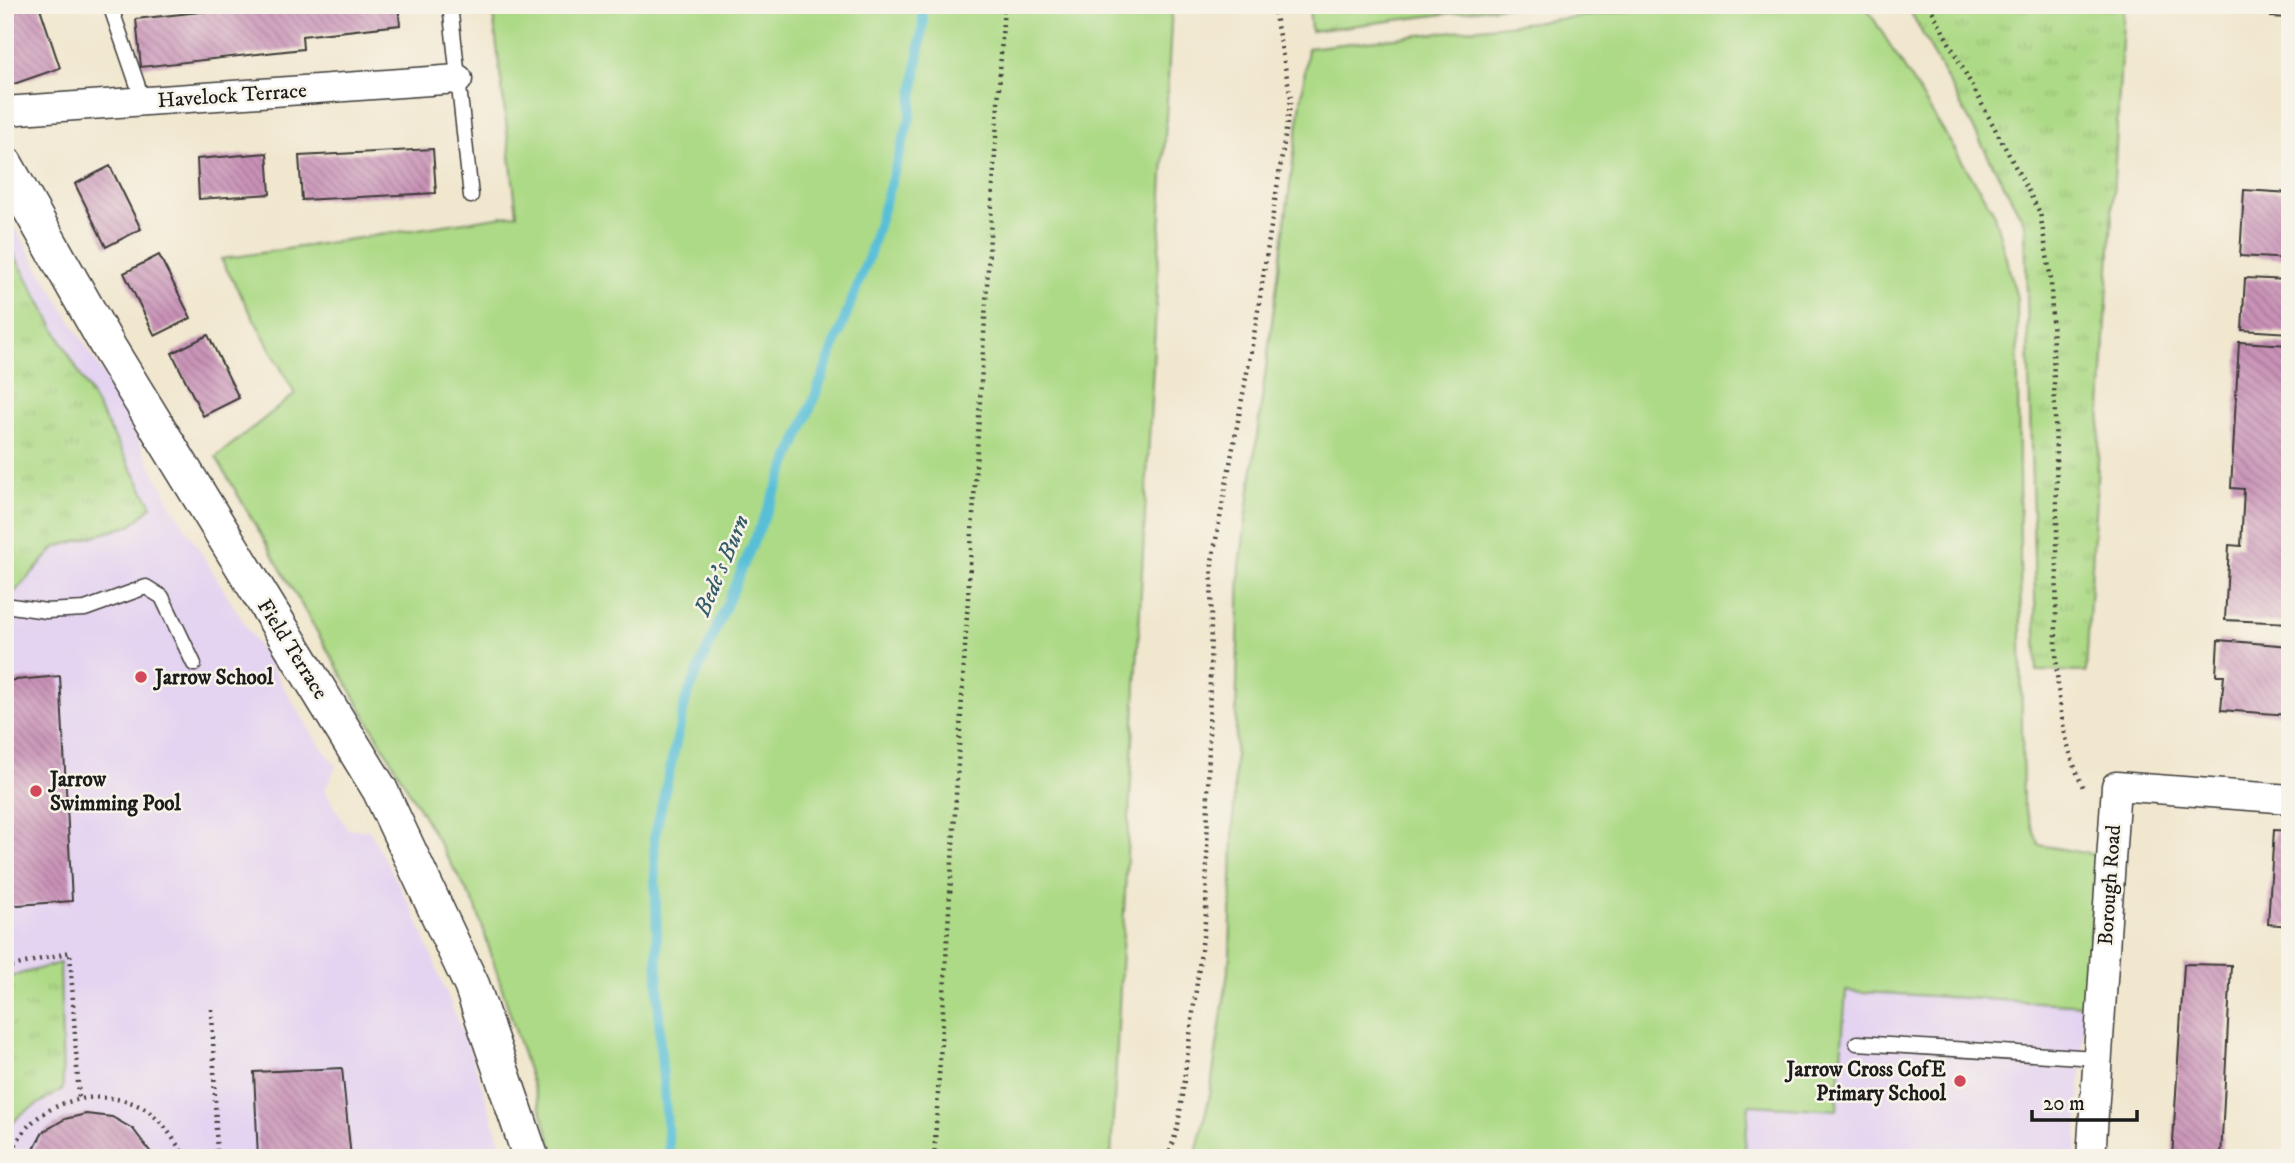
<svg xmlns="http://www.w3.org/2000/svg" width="2295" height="1163" font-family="'IM FELL DW Pica',serif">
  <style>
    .built { fill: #e4d3f1 }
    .grass { fill: url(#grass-tufts); stroke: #647b51; stroke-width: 2 }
    .green { fill: #adda86; stroke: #647b51; stroke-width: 2 }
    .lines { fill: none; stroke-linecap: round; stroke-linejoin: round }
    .stream { stroke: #59bfd7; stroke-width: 10 }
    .building { fill: url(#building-back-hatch) }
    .service-casing { stroke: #3c3a37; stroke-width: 17 }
    .minor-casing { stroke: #3c3a37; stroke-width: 31 }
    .tertiary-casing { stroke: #3c3a37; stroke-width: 38 }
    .path { stroke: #3c3a37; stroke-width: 4.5; stroke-dasharray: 2 5; stroke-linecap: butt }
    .service { stroke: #fff; stroke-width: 14 }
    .minor { stroke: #fff; stroke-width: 28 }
    .tertiary { stroke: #fff; stroke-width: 35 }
    .poi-dot { fill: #d1495b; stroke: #f7f3e8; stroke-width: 2.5 }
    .labels { text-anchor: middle; stroke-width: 5; stroke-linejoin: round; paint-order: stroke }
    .street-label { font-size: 21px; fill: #1c1c1c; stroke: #f7f3e8 }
    .poi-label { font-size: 21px; font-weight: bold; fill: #1c1c1c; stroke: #f7f3e8; text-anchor: start }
    .water-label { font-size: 23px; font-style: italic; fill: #345d67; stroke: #f7f3e8 }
  </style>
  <defs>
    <pattern id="grass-tufts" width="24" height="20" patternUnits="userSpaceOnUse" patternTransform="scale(1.75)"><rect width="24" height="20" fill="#adda86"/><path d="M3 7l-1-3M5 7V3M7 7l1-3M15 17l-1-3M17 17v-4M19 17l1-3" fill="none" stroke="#94ba73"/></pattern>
    <pattern id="building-back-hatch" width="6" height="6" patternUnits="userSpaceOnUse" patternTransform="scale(1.75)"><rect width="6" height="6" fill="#c992b7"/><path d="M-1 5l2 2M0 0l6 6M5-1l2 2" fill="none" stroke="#a27694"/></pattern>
  </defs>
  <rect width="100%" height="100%" fill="#f7f3e8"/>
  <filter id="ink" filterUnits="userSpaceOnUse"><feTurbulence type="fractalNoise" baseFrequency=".0143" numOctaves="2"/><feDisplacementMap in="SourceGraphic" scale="14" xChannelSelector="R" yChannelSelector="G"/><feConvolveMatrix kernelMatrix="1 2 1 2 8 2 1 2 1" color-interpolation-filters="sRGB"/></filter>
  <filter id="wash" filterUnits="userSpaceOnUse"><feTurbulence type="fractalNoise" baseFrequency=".00686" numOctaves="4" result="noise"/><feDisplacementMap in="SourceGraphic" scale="28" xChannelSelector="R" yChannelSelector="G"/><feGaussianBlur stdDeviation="1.57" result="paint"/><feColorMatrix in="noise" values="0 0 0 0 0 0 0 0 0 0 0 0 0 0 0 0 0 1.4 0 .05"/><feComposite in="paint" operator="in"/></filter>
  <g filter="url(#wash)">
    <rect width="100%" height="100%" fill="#f1e7cf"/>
    <g class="built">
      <polygon points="5,212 112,389 168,499 315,738 336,766 325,790 347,829 369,830 414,912 474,1062 505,1158 5,1158"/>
      <polygon points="1846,991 2085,1005 2076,1158 1744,1158 1749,1105 1837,1110"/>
    </g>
    <g class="grass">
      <polygon points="1309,5 1514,5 1311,31"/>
      <polygon points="1907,5 2124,5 2086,672 2037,671 2025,224"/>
      <polygon points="5,238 152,506 132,525 56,547 12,595 5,594"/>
      <polygon points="60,963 63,1089 20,1115 5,1132 5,978"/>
    </g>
    <g class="green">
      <polygon points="492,5 1172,5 1111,1158 556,1158 476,907 216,457 295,394 221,259 517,214"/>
      <polygon points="1679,5 1865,5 1993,211 2017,298 2023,803 2039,845 2097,855 2085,1005 1846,991 1837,1110 1749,1105 1744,1158 1195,1158 1210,1094 1230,957 1240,566 1308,48"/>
    </g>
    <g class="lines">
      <polyline class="stream" points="670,1158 660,1044 654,839 686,699 803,427 869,256 910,118 923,23 922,5"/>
    </g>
    <g id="blocks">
      <g class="building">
        <polygon points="5,5 39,5 60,68 11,85 5,67"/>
        <polygon points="265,5 398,5 400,25 302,36 303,49 141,67 136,19"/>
        <polygon points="2271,5 2290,5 2290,18 2271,17"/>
        <polygon points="433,149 436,193 302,200 299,156"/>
        <polygon points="267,153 270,194 199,199 197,159"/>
        <polygon points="110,166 141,229 106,247 75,184"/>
        <polygon points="2244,190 2290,193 2290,259 2240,256"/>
        <polygon points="159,255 191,318 155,336 124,273"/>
        <polygon points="2245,278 2290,280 2290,333 2242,330"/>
        <polygon points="208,335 239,398 203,416 172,353"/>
        <polygon points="2239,342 2290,345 2290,623 2225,620 2229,545 2241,546 2244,489 2231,488"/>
        <polygon points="2218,640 2290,646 2289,715 2221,710 2224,675 2216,675"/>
        <polygon points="60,676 72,901 5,906 5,681"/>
        <polygon points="2274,830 2290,831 2290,926 2268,924"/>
        <polygon points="2184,964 2231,965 2221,1158 2172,1158"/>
        <polygon points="342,1068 351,1158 258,1158 254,1072"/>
        <polygon points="86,1114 112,1117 133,1129 155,1158 29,1158 43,1132 65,1119"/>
      </g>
    </g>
  </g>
  <g filter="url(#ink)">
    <use href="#blocks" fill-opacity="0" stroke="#3c3a37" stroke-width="2"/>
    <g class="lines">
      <defs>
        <g id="service">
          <polyline points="110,5 143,101"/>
          <polyline points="450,5 471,196"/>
          <polyline points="5,605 46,611 85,609 146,587 162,597 194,664"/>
          <polyline points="1857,1043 2096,1058"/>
        </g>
        <g id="minor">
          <polyline points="5,111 458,79"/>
          <polyline points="2091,1158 2116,786 2290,799"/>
        </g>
        <polyline id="tertiary" points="5,164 110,350 380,790 472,986 531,1158"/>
      </defs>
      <use href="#service" class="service-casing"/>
      <use href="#minor" class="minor-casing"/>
      <use href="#tertiary" class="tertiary-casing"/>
      <g class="path">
        <path d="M1929 5 2040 213 2051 280C2053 365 2057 450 2057 535 2058 620 2046 708 2083 787"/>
        <polyline points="5,968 70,952 79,1100"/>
        <polyline points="212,1009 217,1158"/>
        <path d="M11 1158C24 1105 93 1084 139 1106 161 1116 173 1139 186 1158"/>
        <polyline points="934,1158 1004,5"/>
        <polyline points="1168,1158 1178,1126 1206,914 1212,561 1255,329 1291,98 1273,5"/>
      </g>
      <use href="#service" class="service"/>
      <use href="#minor" class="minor"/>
      <use href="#tertiary" class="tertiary"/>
    </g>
  </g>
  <g class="poi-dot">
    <circle cx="141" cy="677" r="7"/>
    <circle cx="36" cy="791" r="7"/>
    <circle cx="1960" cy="1081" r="7"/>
  </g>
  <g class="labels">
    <g class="street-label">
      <text transform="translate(232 95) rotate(-4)" y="7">Havelock Terrace</text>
      <text transform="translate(293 649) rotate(58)" y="7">Field Terrace</text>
      <text transform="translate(2109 885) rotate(-86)" y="7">Borough Road</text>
    </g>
    <g class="poi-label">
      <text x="155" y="684">Jarrow School</text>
      <text x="50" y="786">Jarrow<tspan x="50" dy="24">Swimming Pool</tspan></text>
      <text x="1946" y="1076" text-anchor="end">Jarrow Cross CofE<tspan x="1946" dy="24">Primary School</tspan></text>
    </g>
    <g class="water-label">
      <text transform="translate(721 565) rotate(-67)" y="8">Bede's Burn</text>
    </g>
  </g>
  <rect width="2295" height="1163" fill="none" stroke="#f7f3e8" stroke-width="28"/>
  <path d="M2032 1110v10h105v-10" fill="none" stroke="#1c1c1c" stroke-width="3.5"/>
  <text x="2043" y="1110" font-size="21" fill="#1c1c1c" stroke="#f7f3e8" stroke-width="5" paint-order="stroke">20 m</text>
</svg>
